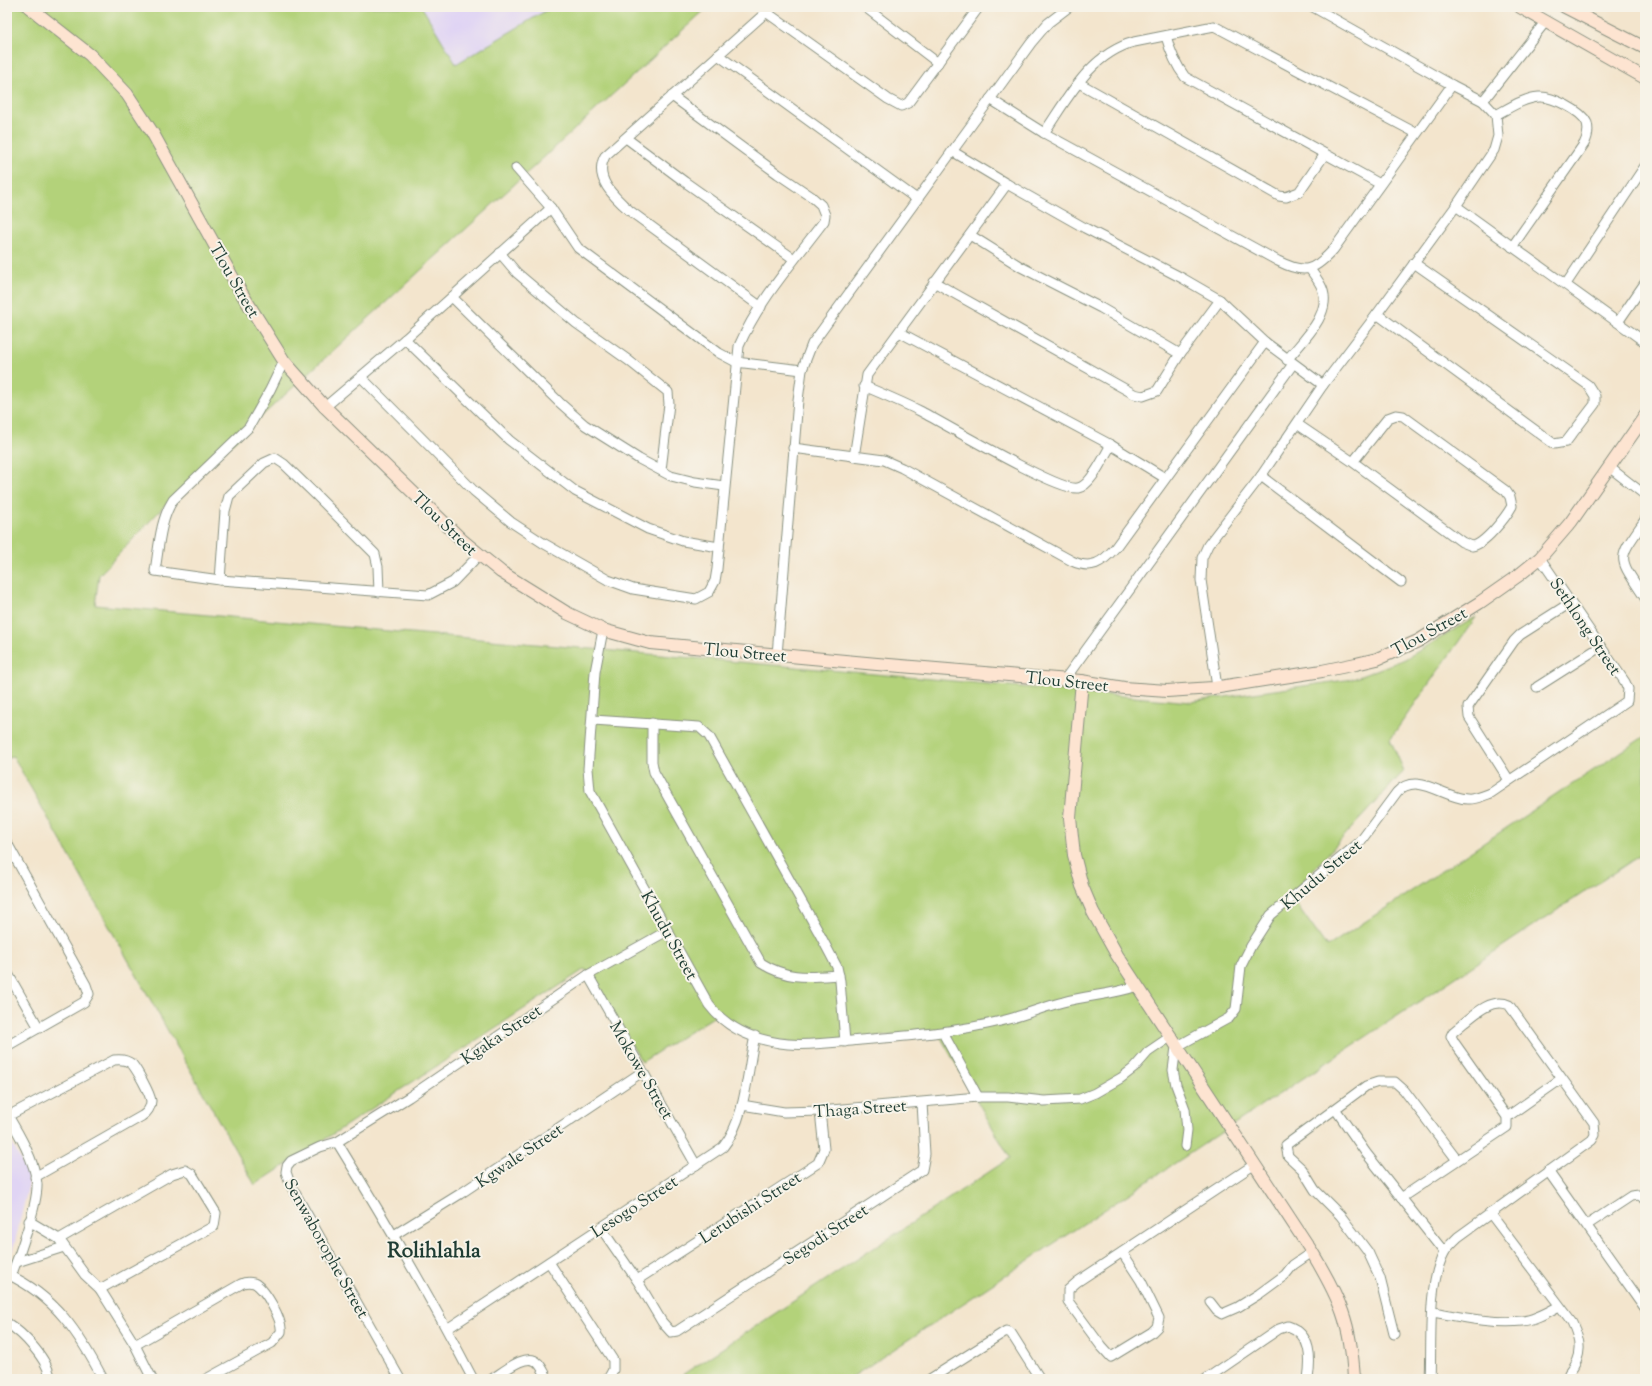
<svg xmlns="http://www.w3.org/2000/svg" width="1652" height="1386" font-family="'Sorts Mill Goudy',serif">
  <style>
    .built { fill: #e0d4f4 }
    .green { fill: #b3d27a; stroke: #698857 }
    .lines { fill: none; stroke-linecap: round; stroke-linejoin: round }
    .street-casing { stroke: #899180; stroke-width: 11 }
    .secondary-casing { stroke: #899180; stroke-width: 14 }
    .street { stroke: #fff; stroke-width: 9 }
    .secondary { stroke: #fde4d1; stroke-width: 12 }
    .labels { text-anchor: middle; stroke-width: 4; stroke-linejoin: round; paint-order: stroke }
    .street-label { font-size: 17px; fill: #1f3d34; stroke: #f7f3e8 }
    .district-label { font-size: 21px; font-weight: bold; fill: #1f3d34; stroke: #f7f3e8 }
  </style>
  <rect width="100%" height="100%" fill="#f7f3e8"/>
  <filter id="ink" filterUnits="userSpaceOnUse"><feTurbulence type="fractalNoise" baseFrequency=".025" numOctaves="2"/><feDisplacementMap in="SourceGraphic" scale="8" xChannelSelector="R" yChannelSelector="G"/><feConvolveMatrix kernelMatrix="1 2 1 2 8 2 1 2 1" color-interpolation-filters="sRGB"/></filter>
  <filter id="wash" filterUnits="userSpaceOnUse"><feTurbulence type="fractalNoise" baseFrequency=".012" numOctaves="4" result="noise"/><feDisplacementMap in="SourceGraphic" scale="16" xChannelSelector="R" yChannelSelector="G"/><feGaussianBlur stdDeviation="0.9" result="paint"/><feColorMatrix in="noise" values="0 0 0 0 0 0 0 0 0 0 0 0 0 0 0 0 0 1.4 0 .05"/><feComposite in="paint" operator="in"/></filter>
  <g filter="url(#wash)">
    <rect width="100%" height="100%" fill="#f3e5cd"/>
    <g class="built">
      <polygon points="422,7 552,7 456,65"/>
      <polygon points="7,1134 26,1170 29,1183 13,1250 7,1255"/>
    </g>
    <polygon class="green" points="7,7 422,7 456,64 552,7 708,7 168,502 99,575 95,605 1190,702 1353,679 1405,659 1476,617 1390,739 1404,771 1290,895 1327,947 1645,736 1645,852 849,1379 676,1379 1010,1158 937,1031 802,1044 756,1038 718,1014 642,1062 585,969 255,1185 13,756 7,759"/>
  </g>
  <g filter="url(#ink)">
    <g class="lines">
      <defs>
        <g id="street">
          <polyline points="865,7 938,63"/>
          <polyline points="766,12 888,99 901,106 908,103 979,7"/>
          <path d="M1166 36C1170 51 1175 64 1185 77L1380 184"/>
          <polyline points="718,55 918,200"/>
          <polyline points="1079,83 1279,196 1286,197 1299,192 1325,154"/>
          <path d="M990 99 1044 133 1278 261C1304 274 1313 272 1333 250L1452 85"/>
          <polyline points="1483,101 1546,21"/>
          <path d="M1496 115C1509 108 1524 98 1539 97 1552 96 1582 111 1587 123 1589 131 1588 137 1584 144L1512 247"/>
          <path d="M1044 133C1068 98 1090 54 1134 42L1214 26 1416 133"/>
          <polyline points="626,138 685,182 794,259"/>
          <polyline points="952,151 1007,184 1085,228 1182,278 1220,300 1265,342 1323,385"/>
          <polyline points="516,168 551,208 578,248 719,353 736,362 802,370"/>
          <polyline points="1456,206 1645,342"/>
          <polyline points="970,235 1021,267 1101,308 1180,354"/>
          <polyline points="500,253 517,273 576,323 628,360 668,392 669,404 661,470"/>
          <polyline points="934,282 1134,394 1143,396 1157,391 1180,354 1220,300"/>
          <polyline points="1566,284 1645,166"/>
          <polyline points="452,297 559,402 585,425 639,459 671,476 695,482 724,486"/>
          <path d="M761 307 630 211C614 197 593 178 605 156L772 7"/>
          <polyline points="1377,314 1554,444 1566,442 1595,404 1595,396 1588,385 1414,263"/>
          <polyline points="1618,322 1645,283"/>
          <polyline points="899,332 1111,445 1165,478"/>
          <polyline points="405,339 509,440 575,491 648,529 683,541 719,547"/>
          <path d="M1287 360C1302 341 1333 314 1322 288 1319 281 1314 275 1310 269"/>
          <path d="M284 361 270 390 249 427 173 500C160 520 159 547 155 571L220 580 428 595 453 582 479 555"/>
          <path d="M362 378 474 491 511 522 543 543 608 580 633 589 696 599 709 592 715 581 717 569 739 346C759 300 794 261 824 221L825 215 821 205 812 197 778 174 672 96"/>
          <path d="M864 386C883 394 902 402 920 411 945 424 1059 492 1078 488 1091 486 1104 456 1111 445"/>
          <polyline points="325,407 405,339 551,208"/>
          <path d="M1297 424 1353 462 1462 542 1472 546C1484 545 1506 517 1512 506L1510 497 1506 491 1403 416 1396 415 1388 418 1353 462"/>
          <path d="M793 448 884 460 902 468 1072 561C1091 570 1102 563 1115 548L1265 342"/>
          <polyline points="854,457 867,375 1007,184"/>
          <polyline points="1609,467 1645,495"/>
          <polyline points="1261,476 1401,582"/>
          <path d="M1645 520C1616 562 1617 555 1645 598"/>
          <polyline points="220,580 225,511 229,496 264,463 275,458 284,464 315,494 375,554 378,567 379,592"/>
          <path d="M603 630 595 672 588 769 590 791 709 1005C728 1030 758 1041 788 1044 810 1046 839 1042 861 1040 910 1036 957 1032 1005 1020 1025 1015 1043 1007 1063 1002 1088 995 1112 995 1137 986"/>
          <polyline points="777,655 798,400 802,370 812,344 1031,43 1048,23 1069,7"/>
          <polyline points="1065,679 1293,364"/>
          <polyline points="1217,687 1201,580 1202,558 1208,545 1261,476 1323,385 1377,314 1456,206 1494,150 1498,136 1496,115 1483,101 1452,85 1313,7"/>
          <polyline points="1537,687 1600,647"/>
          <polyline points="593,720 699,727 709,736 818,931 837,967 840,981 845,1042"/>
          <path d="M652 723V762L654 772 761 963C788 980 808 977 839 975"/>
          <polyline points="1509,780 1469,717 1468,707 1514,641 1520,635 1570,603"/>
          <polyline points="7,843 86,985 89,994 84,1002 7,1046"/>
          <polyline points="7,972 39,1028"/>
          <polyline points="588,975 696,1165"/>
          <polyline points="943,1033 978,1097"/>
          <polyline points="742,1105 784,1112 820,1111 978,1097 1008,1097 1044,1101 1080,1099 1095,1093 1121,1078 1134,1068 1148,1052 1170,1037"/>
          <polyline points="1336,1110 1366,1153 1444,1252"/>
          <path d="M7 1114C19 1134 35 1161 37 1184 38 1204 19 1256 11 1276"/>
          <path d="M8 1116 114 1060C121 1059 127 1060 132 1064 137 1070 150 1093 151 1101 151 1107 147 1113 142 1116L35 1177"/>
          <polyline points="1507,1117 1561,1079"/>
          <path d="M337 1142C385 1220 431 1298 473 1379"/>
          <path d="M1185 1146 1187 1130 1185 1109 1176 1085 1173 1070 1176 1047 1229 1018 1236 1009 1241 966 1251 946 1271 915 1360 842 1397 792C1417 771 1444 798 1467 799 1474 800 1483 796 1491 793L1627 701 1628 689 1625 682 1540 558"/>
          <polyline points="1548,1171 1645,1308"/>
          <path d="M1401 1198 1507 1127V1117L1454 1042 1451 1036 1453 1032C1469 1020 1489 996 1509 1005L1594 1123 1595 1135 1592 1140 1458 1237C1453 1242 1447 1247 1444 1253 1427 1286 1432 1342 1430 1379"/>
          <path d="M1490 1213 1572 1322C1581 1341 1583 1356 1569 1373"/>
          <polyline points="29,1221 59,1239 85,1275 100,1289 135,1345 152,1379"/>
          <polyline points="1587,1225 1631,1196 1639,1195 1645,1199"/>
          <polyline points="601,1228 637,1280 662,1322 671,1332 677,1331 922,1170 925,1154 922,1103"/>
          <polyline points="394,1235 460,1194 642,1072"/>
          <polyline points="59,1239 172,1174 185,1170 192,1174 216,1213 214,1226 100,1289"/>
          <polyline points="1122,1252 1141,1281 1159,1318 1157,1327 1152,1332 1111,1357 1101,1346 1068,1301 1068,1290 1077,1282 1255,1164"/>
          <polyline points="17,1262 64,1247"/>
          <polyline points="549,1262 613,1360 613,1370 608,1379"/>
          <path d="M7 1274C55 1296 79 1333 103 1379"/>
          <polyline points="637,1280 818,1163 824,1149 820,1111"/>
          <polyline points="1210,1302 1217,1311 1222,1314 1238,1307 1259,1294 1285,1275 1293,1265 1312,1252"/>
          <path d="M1433 1312C1461 1317 1493 1324 1522 1321 1535 1320 1548 1312 1559 1306"/>
          <path d="M7 1323C23 1333 49 1360 50 1379"/>
          <path d="M447 1329 723 1147C746 1119 747 1071 755 1036"/>
          <polyline points="1394,1334 1380,1278 1368,1252 1340,1215 1315,1190 1302,1169 1288,1156 1286,1145 1366,1086 1378,1082 1395,1082 1404,1090 1457,1160"/>
          <path d="M135 1345 241 1284C245 1282 250 1282 254 1283 265 1288 283 1321 281 1332L272 1343 206 1379"/>
          <polyline points="400,1379 290,1184 286,1172 287,1166 291,1161 320,1147 337,1142 409,1097 588,975 667,931"/>
          <path d="M492 1379C502 1373 527 1351 538 1363 542 1367 545 1374 548 1379"/>
          <polyline points="930,1379 1006,1331 1011,1333 1040,1379"/>
          <path d="M1206 1379 1279 1329 1288 1326C1312 1334 1311 1359 1308 1379"/>
        </g>
        <g id="secondary">
          <polyline points="29,7 90,55 127,94 152,132 239,289 284,361 325,407 463,541 501,572 567,613 603,630 650,643 877,664 1081,681 1124,688 1167,691 1213,688 1322,671 1356,664 1377,659 1418,641 1479,603 1519,575 1540,558 1571,522 1645,416"/>
          <polyline points="1520,7 1645,78"/>
          <polyline points="1565,7 1645,48"/>
          <path d="M1082 681 1070 818 1074 855 1082 886 1093 912 1117 955 1312 1252C1340 1299 1351 1323 1354 1379"/>
        </g>
      </defs>
      <use href="#street" class="street-casing"/>
      <use href="#secondary" class="secondary-casing"/>
      <use href="#street" class="street"/>
      <use href="#secondary" class="secondary"/>
    </g>
  </g>
  <g class="labels">
    <g class="street-label">
      <text transform="translate(235 280) rotate(60)" y="6">Tlou Street</text>
      <text transform="translate(445 523) rotate(44)" y="6">Tlou Street</text>
      <text transform="translate(1586 626) rotate(56)" y="6">Sethlong Street</text>
      <text transform="translate(1429 631) rotate(-29)" y="6">Tlou Street</text>
      <text transform="translate(745 652) rotate(5)" y="6">Tlou Street</text>
      <text transform="translate(1067 681) rotate(6)" y="6">Tlou Street</text>
      <text transform="translate(1321 874) rotate(-40)" y="6">Khudu Street</text>
      <text transform="translate(670 935) rotate(61)" y="6">Khudu Street</text>
      <text transform="translate(501 1034) rotate(-34)" y="6">Kgaka Street</text>
      <text transform="translate(642 1070) rotate(60)" y="6">Mokowe Street</text>
      <text transform="translate(860 1108) rotate(-4)" y="6">Thaga Street</text>
      <text transform="translate(519 1155) rotate(-34)" y="6">Kgwale Street</text>
      <text transform="translate(634 1206) rotate(-33)" y="6">Lesogo Street</text>
      <text transform="translate(750 1207) rotate(-33)" y="6">Lerubishi Street</text>
      <text transform="translate(825 1234) rotate(-33)" y="6">Segodi Street</text>
      <text transform="translate(327 1248) rotate(61)" y="6">Senwaborophe Street</text>
    </g>
    <g class="district-label">
      <text x="434" y="1257">Rolihlahla</text>
    </g>
  </g>
  <rect width="1652" height="1386" fill="none" stroke="#f7f3e8" stroke-width="24"/>
</svg>
